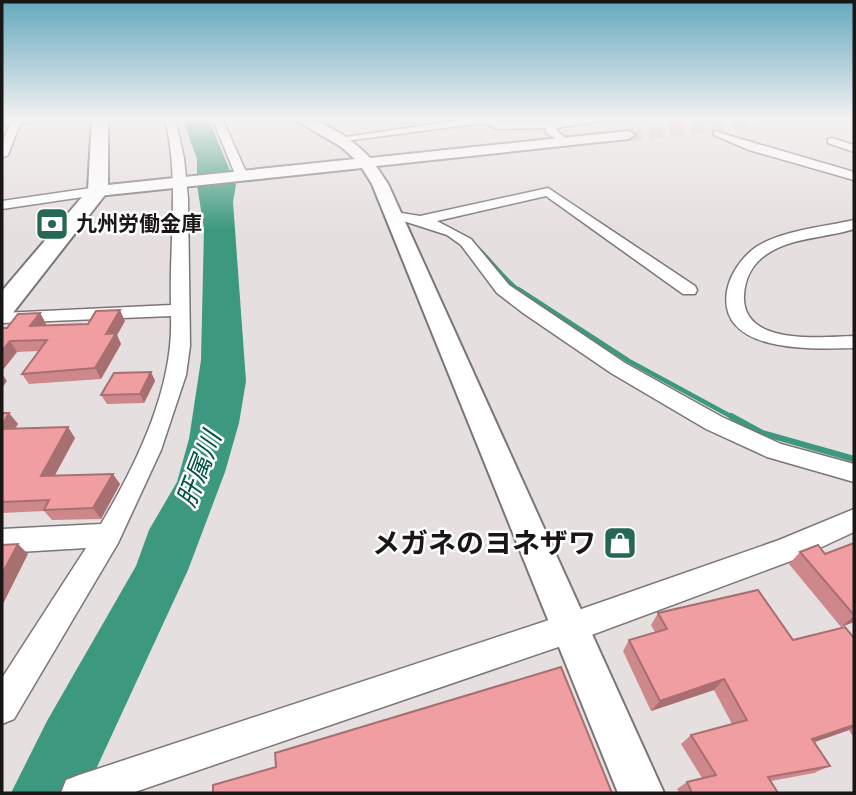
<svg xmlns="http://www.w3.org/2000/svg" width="856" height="795" font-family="Rubik,'Noto Sans JP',sans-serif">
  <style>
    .water { fill: #3c997f }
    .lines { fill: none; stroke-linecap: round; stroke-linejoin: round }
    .stream-far2 { stroke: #3c997f; stroke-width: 3.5 }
    .stream-far1 { stroke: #3c997f; stroke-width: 4.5 }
    .stream { stroke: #3c997f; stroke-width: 6 }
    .tertiary-tunnel { stroke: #c7c1c1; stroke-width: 14; stroke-dasharray: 14 7; stroke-linecap: butt }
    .minor-casing { stroke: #7c7576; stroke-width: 3 }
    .tertiary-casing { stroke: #7c7576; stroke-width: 4 }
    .primary-casing { stroke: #7c7576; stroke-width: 4 }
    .minor { fill: #fff; fill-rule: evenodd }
    .tertiary { fill: #fff; fill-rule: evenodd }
    .primary { fill: #fff; fill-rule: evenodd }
    .wall { fill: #ce888b }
    .shaded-wall { fill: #a86f71 }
    .building { fill: #f09ea2; stroke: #a86f71; stroke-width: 2 }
    .labels { text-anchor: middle; stroke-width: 5; stroke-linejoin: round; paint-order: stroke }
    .far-poi-label { font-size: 21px; font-weight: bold; fill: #191616; stroke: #fff; text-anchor: start }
    .water-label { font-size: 26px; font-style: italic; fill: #015341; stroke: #fff }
    .near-poi-label { font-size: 28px; font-weight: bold; fill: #191616; stroke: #fff; text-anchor: end }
  </style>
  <rect width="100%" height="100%" fill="#e6dfdf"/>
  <polygon class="water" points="182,118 208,118 236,185 233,202 246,381 239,423 225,472 188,570 85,793 11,793 47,721 136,566 149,530 177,482 189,439 201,360 204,229 197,185 197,159"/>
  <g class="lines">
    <path class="stream-far2" d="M476 246C492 261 502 277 520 291"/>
    <polyline class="stream-far1" points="518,289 629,361 734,418"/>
    <polyline class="stream" points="731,416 762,433 854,459"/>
    <polyline class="tertiary-tunnel" points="628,135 773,118"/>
    <defs>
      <g id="minor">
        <polygon points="13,118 55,118 20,124 8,155 2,158 2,143 10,125 2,126 2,120"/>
        <path d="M165 118H175L184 158 188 198 190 346 186 375 161 450 118 543 14 719 2 724V678L86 548 2 553V529L101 524C137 463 174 387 171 316L2 323V313L171 305C169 240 180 183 165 118Z"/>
        <polygon points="212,118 222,118 247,174 245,177 235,174"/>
        <polygon points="474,118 487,118 500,123 617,118 557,128 556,130 568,140 563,143 546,133 546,128 499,129 482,123 338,142 333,139"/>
        <polygon points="714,131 854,172 854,180 749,150 714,135"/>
        <polygon points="832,138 854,145 854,152 828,143 828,139"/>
        <polygon points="98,187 104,191 103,194 2,209 2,201"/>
        <polygon points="548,188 695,286 697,290 695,294 683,294 546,196 437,221 471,239 509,285 625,363 722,417 781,444 854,464 854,482 767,457 706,429 611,373 523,313 497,293 461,245 447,235 388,216 395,212 420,216"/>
        <path d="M854 220V229C826 238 792 237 767 254 753 263 745 278 744 295 741 346 820 337 854 336V348C814 349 717 354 727 291 730 274 742 257 756 247 783 230 823 227 854 220Z"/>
        <polygon points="854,509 854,532 796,559 570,643 132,793 61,793 66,780 79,775 570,613 779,540"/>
      </g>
      <path id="tertiary" d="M292 118C319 116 351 138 370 158L628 131 635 135 628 139 376 166 388 184 664 793H618L372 184 362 168 98 196 90 191 98 186 355 159 340 146Z"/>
      <polygon id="primary" points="92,118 108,118 108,191 12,314 2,316 2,291 88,190"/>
    </defs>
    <use href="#minor" class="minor-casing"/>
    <use href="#tertiary" class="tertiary-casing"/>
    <use href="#primary" class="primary-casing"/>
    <use href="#minor" class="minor"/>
    <use href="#tertiary" class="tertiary"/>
    <use href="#primary" class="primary"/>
  </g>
  <g class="wall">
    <polygon points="40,313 46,324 45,326 88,324 125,321 117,335 121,344 101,379 29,384 22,374 39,351 17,352 2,371 2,328 7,328"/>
    <polygon points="151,372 155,381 144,403 107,404 101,395"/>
    <polygon points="2,413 9,413 18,424 14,429 75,438 55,475 120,484 101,519 52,520 44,511 2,513"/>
    <polygon points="854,543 854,622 841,627 789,564 800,552 825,554"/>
    <polygon points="658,613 793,640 854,638 854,738 849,730 814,742 830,766 814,773 771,781 778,793 679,793 677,789 687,782 702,778 681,744 691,735 732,724 714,690 651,711 623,651 629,640 655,632 651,625"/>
  </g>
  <g class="shaded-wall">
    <polygon points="120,310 125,321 117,335 121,344 101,379 95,368 106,334"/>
    <polygon points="40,313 46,324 36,337 30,326"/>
    <polygon points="10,341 17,352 2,371 2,351"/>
    <polygon points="151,372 155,381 144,403 140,394"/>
    <polygon points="2,374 7,381 2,388"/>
    <polygon points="9,413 18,424 8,440 2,433 2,425"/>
    <polygon points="68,427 75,438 49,486 41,476"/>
    <polygon points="113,474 120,484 101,519 93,508"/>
    <polygon points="18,544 28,554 2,606 2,574"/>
    <polygon points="854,616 854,622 841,627"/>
    <polygon points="724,679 714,690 651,711 660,701"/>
    <polygon points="854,725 854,727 849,730 798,748 812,739"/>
  </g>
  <g class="building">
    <polygon points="120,310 106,334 116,333 95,368 22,374 47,340 10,341 2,351 2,328 7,328 18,314 40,313 30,326 88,324 96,311"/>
    <polygon points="151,372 140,394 101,395 114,373"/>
    <polygon points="2,413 9,413 2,425"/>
    <polygon points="68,427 41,476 113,474 93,508 44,510 49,500 2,502 2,429"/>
    <polygon points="854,543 854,615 800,552 818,545 825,554"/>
    <polygon points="18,544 2,574 2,545"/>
    <polygon points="758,590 793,640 845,627 854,638 854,725 812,739 830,766 768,777 778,793 692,793 687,782 716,775 691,735 747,720 724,679 660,701 629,640 667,629 658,613"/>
    <polygon points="561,667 612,793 213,793 213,785 276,767 275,753"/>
  </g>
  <linearGradient id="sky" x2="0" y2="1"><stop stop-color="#63a9be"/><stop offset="0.52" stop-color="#f4f1f1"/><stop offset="1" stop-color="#f4f1f1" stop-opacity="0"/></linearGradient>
  <rect width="856" height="229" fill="url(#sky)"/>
  <defs>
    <symbol id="bank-square" viewBox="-11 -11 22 22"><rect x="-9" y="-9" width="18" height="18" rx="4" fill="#276755" stroke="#fff"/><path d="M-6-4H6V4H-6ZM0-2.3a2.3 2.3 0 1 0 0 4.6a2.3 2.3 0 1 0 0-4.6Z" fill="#fff"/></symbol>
    <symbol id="shop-square" viewBox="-11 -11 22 22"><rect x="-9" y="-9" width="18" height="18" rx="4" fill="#276755" stroke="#fff"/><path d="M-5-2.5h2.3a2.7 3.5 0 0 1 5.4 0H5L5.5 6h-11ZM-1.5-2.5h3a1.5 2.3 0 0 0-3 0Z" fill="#fff"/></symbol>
  </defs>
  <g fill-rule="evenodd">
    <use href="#bank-square" x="33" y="205" width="38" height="38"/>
    <use href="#shop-square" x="601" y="524" width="38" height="38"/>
  </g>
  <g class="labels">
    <g class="far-poi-label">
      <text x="76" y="231">九州労働金庫</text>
    </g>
    <g class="water-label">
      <text transform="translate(199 469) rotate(-69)" y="9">肝属川</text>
    </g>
    <g class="near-poi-label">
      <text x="596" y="553">メガネのヨネザワ</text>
    </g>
  </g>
  <rect width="856" height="795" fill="none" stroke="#191616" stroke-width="7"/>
</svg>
